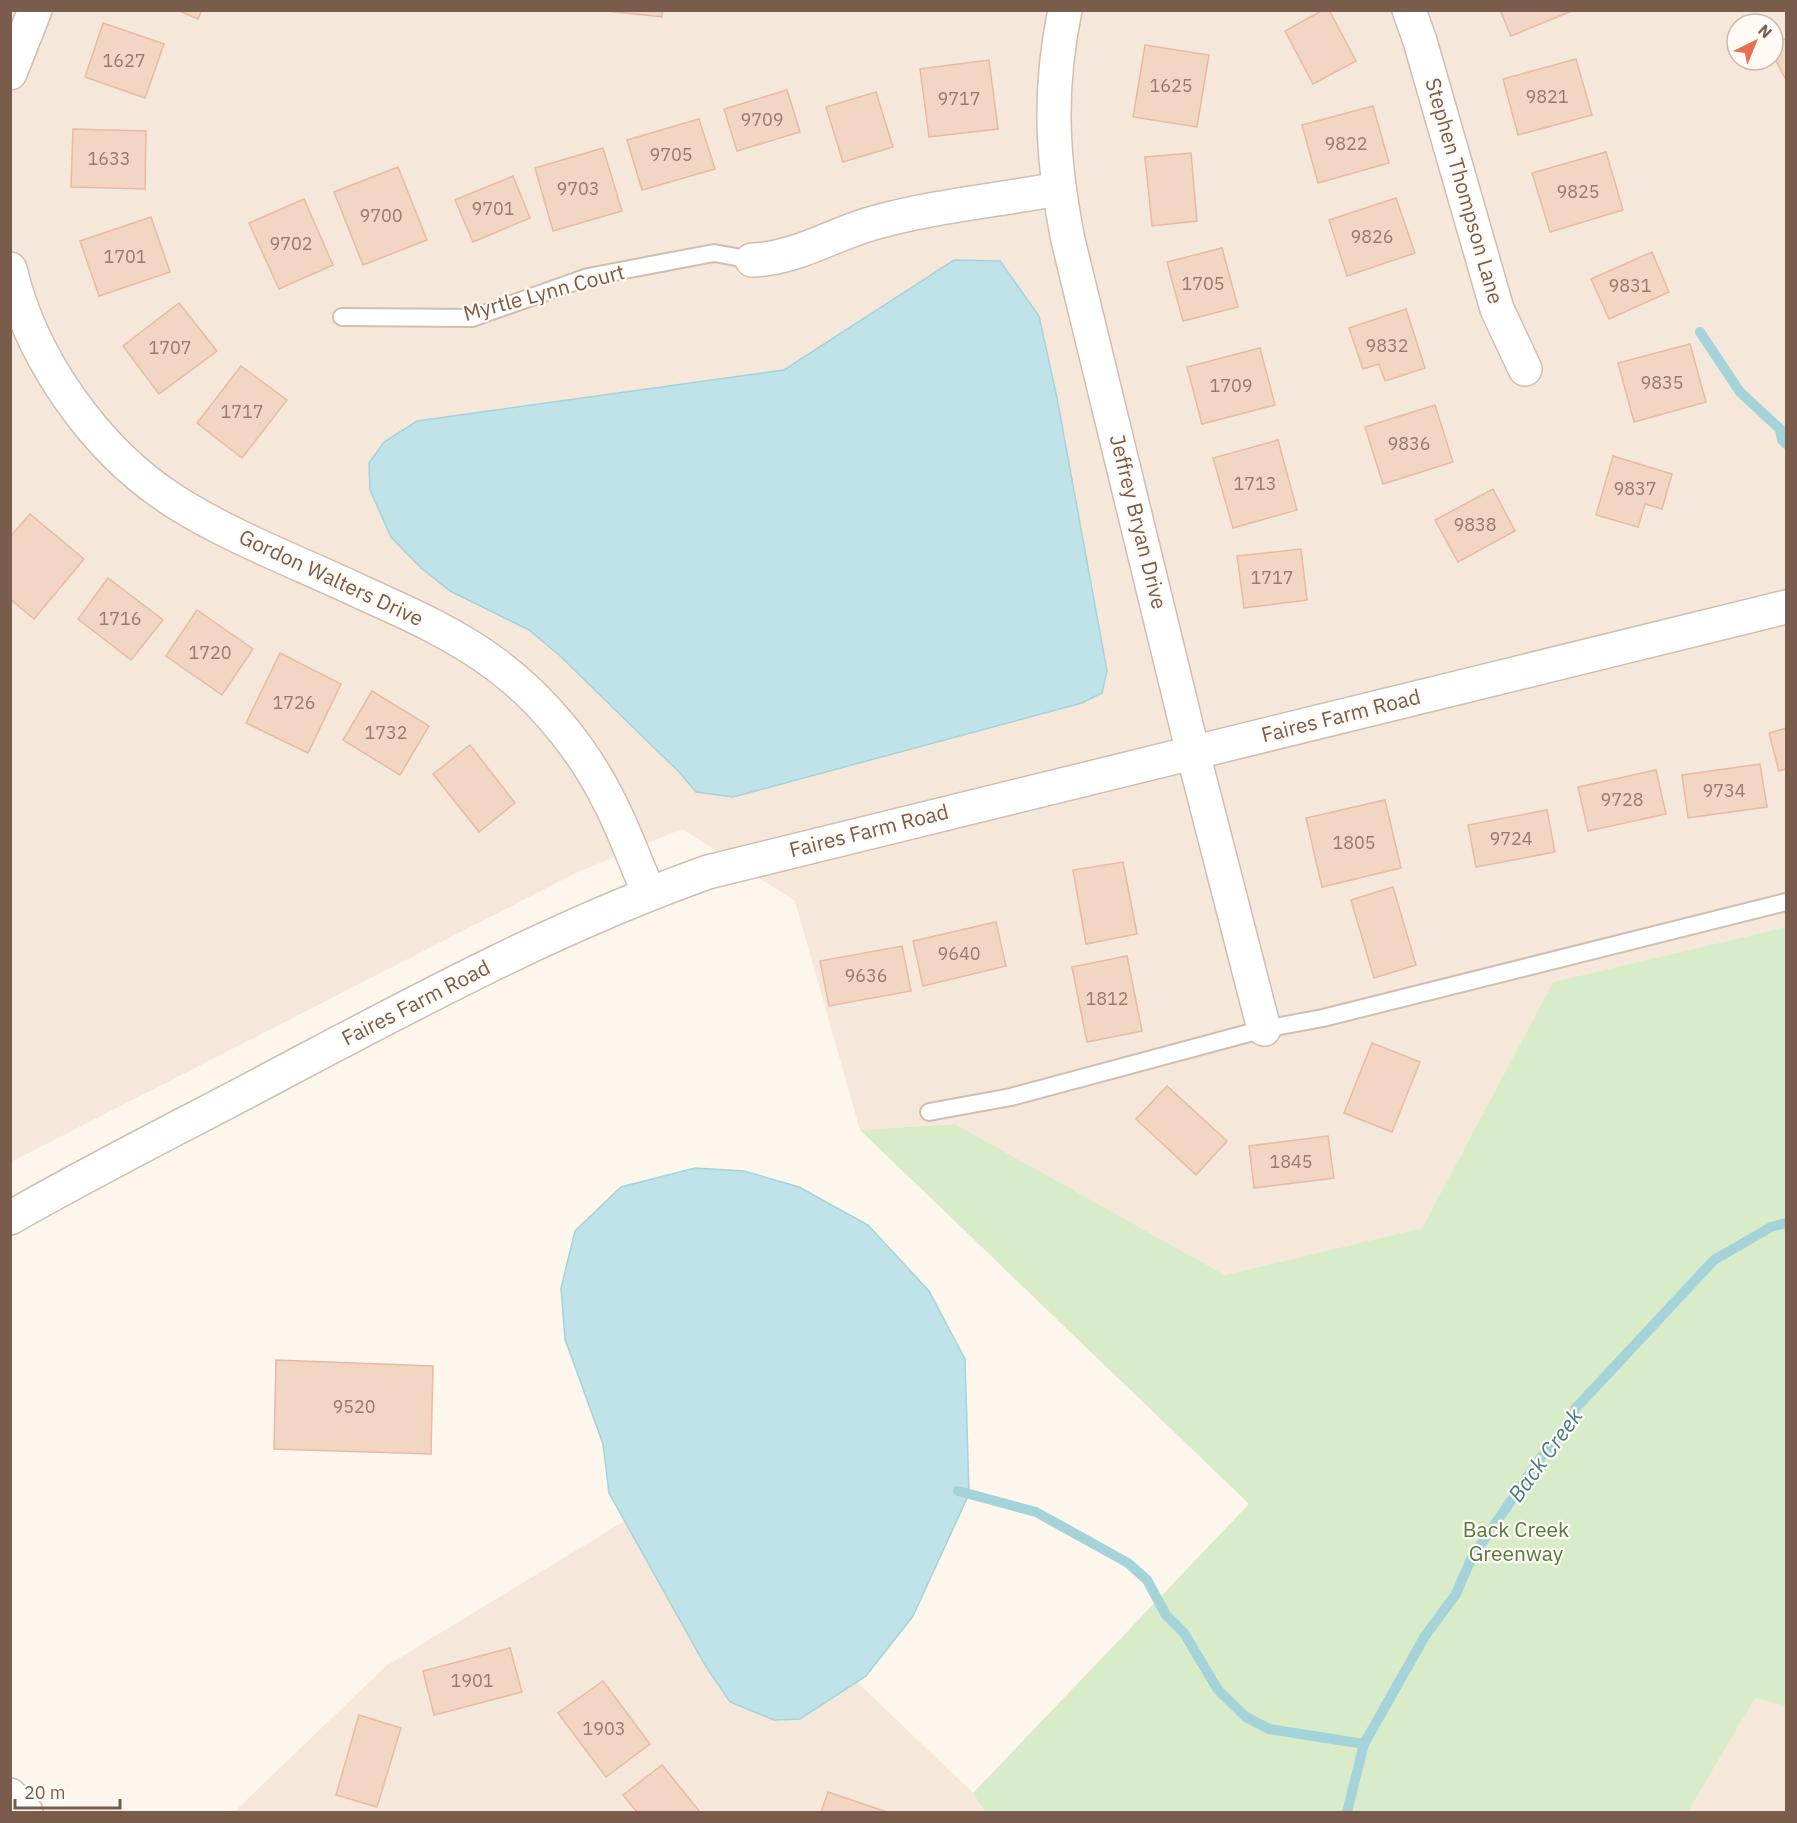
<svg xmlns="http://www.w3.org/2000/svg" width="1797" height="1823" font-family="'IBM Plex Sans',sans-serif">
  <style>
    .residential { fill: #f5e8da; fill-rule: evenodd }
    .green { fill: #d8ecc9 }
    .water { fill: #bfe3e8; stroke: #a5d3da; stroke-width: 1.5 }
    .lines { fill: none; stroke-linecap: round; stroke-linejoin: round }
    .stream { stroke: #a5d3da; stroke-width: 10 }
    .building { fill: #f3d5c3; stroke: #e6bba3; stroke-width: 1.5 }
    .service-casing { stroke: #d1beb0; stroke-width: 20 }
    .minor-casing { stroke: #d1beb0; stroke-width: 36 }
    .service { stroke: #fff; stroke-width: 16 }
    .minor { stroke: #fff; stroke-width: 33 }
    .labels { text-anchor: middle; stroke-width: 4.5; stroke-linejoin: round; paint-order: stroke }
    .number-label { font-size: 18px; fill: #987a6a }
    .street-label { font-size: 21px; fill: #7a5c4d; stroke: #fffaf3 }
    .park-label { font-size: 21px; fill: #537a41; stroke: #fffaf3 }
    .water-label { font-size: 22px; font-style: italic; fill: #437c86; stroke: #fffaf3 }
  </style>
  <rect width="100%" height="100%" fill="#fdf6ec"/>
  <g class="residential">
    <path d="M11 11H1786V927L1553 982 1422 1228 1225 1275 955 1124 860 1130 795 901 682 829 578 872 11 1162ZM1737 24H1773V60H1737Z"/>
    <polygon points="664,1497 973,1793 985,1812 234,1812 386,1666"/>
    <polygon points="1755,1698 1786,1706 1786,1812 1688,1812"/>
  </g>
  <polygon class="green" points="1786,927 1786,1706 1755,1698 1688,1812 985,1812 973,1793 1249,1504 860,1130 955,1124 1225,1275 1422,1228 1553,982"/>
  <g class="water">
    <polygon points="954,260 1000,261 1039,316 1057,398 1107,671 1102,693 1082,703 733,797 696,792 679,772 559,655 529,630 450,591 420,567 391,537 370,490 369,463 384,442 417,421 784,370"/>
    <polygon points="695,1168 744,1171 799,1187 868,1225 929,1291 965,1359 969,1494 913,1616 866,1676 800,1719 774,1720 730,1702 705,1665 609,1493 603,1444 565,1339 561,1288 575,1231 621,1187"/>
  </g>
  <g class="lines">
    <g class="stream">
      <polyline points="1700,332 1740,392 1780,429 1782,440 1786,444"/>
      <polyline points="958,1491 1036,1512 1128,1563 1147,1580 1166,1615 1184,1633 1218,1690 1246,1717 1269,1729 1364,1744"/>
      <polyline points="1347,1812 1364,1744 1425,1636 1456,1594 1472,1557 1547,1449 1572,1423 1575,1409 1714,1260 1771,1227 1786,1223"/>
    </g>
  </g>
  <g class="building">
    <polygon points="177,10 202,10 198,19"/>
    <polygon points="598,10 662,10 662,17"/>
    <polygon points="1323,10 1329,10 1356,61 1313,84 1285,31"/>
    <polygon points="1500,10 1572,10 1572,11 1511,36"/>
    <polygon points="103,23 164,44 145,98 85,77"/>
    <polygon points="1786,38 1786,80 1773,55 1773,46"/>
    <polygon points="1145,45 1209,55 1197,127 1133,117"/>
    <polygon points="1576,59 1592,115 1518,135 1503,79"/>
    <polygon points="989,60 998,129 929,137 920,69"/>
    <polygon points="787,90 800,132 737,151 724,109"/>
    <polygon points="876,92 893,147 843,162 826,107"/>
    <polygon points="1373,106 1389,163 1318,183 1302,125"/>
    <polygon points="699,119 715,169 642,190 627,140"/>
    <polygon points="73,129 146,131 145,189 71,187"/>
    <polygon points="603,148 622,211 553,231 535,168"/>
    <polygon points="1606,152 1623,210 1550,232 1532,173"/>
    <polygon points="1191,153 1197,221 1152,226 1145,157"/>
    <polygon points="398,167 427,240 363,265 334,192"/>
    <polygon points="513,176 530,218 473,242 455,200"/>
    <polygon points="1396,198 1415,253 1347,276 1329,220"/>
    <polygon points="304,199 333,265 279,289 249,223"/>
    <polygon points="151,217 170,272 99,296 80,241"/>
    <polygon points="1222,248 1238,307 1183,321 1167,262"/>
    <polygon points="1652,252 1669,292 1609,319 1591,279"/>
    <polygon points="179,303 217,351 159,394 123,346"/>
    <polygon points="1406,309 1425,368 1385,381 1379,364 1363,369 1349,328"/>
    <polygon points="1690,344 1706,402 1634,422 1618,363"/>
    <polygon points="1260,348 1275,405 1202,424 1187,367"/>
    <polygon points="241,366 287,400 242,458 197,423"/>
    <polygon points="1435,405 1453,462 1383,484 1365,427"/>
    <polygon points="1278,440 1297,510 1233,528 1213,458"/>
    <polygon points="1613,456 1672,474 1662,509 1645,504 1638,527 1596,515"/>
    <polygon points="1493,489 1515,531 1458,562 1435,520"/>
    <polygon points="30,514 84,559 34,619 10,599 10,537"/>
    <polygon points="1301,549 1307,600 1244,608 1237,556"/>
    <polygon points="108,578 163,620 131,660 78,619"/>
    <polygon points="197,610 253,649 222,695 166,656"/>
    <polygon points="280,653 341,684 308,753 246,723"/>
    <polygon points="372,691 429,726 400,775 343,740"/>
    <polygon points="1786,728 1786,769 1779,771 1769,733"/>
    <polygon points="470,745 515,803 479,832 433,774"/>
    <polygon points="1760,764 1767,807 1688,818 1682,775"/>
    <polygon points="1656,770 1666,814 1588,831 1578,787"/>
    <polygon points="1385,800 1401,868 1322,887 1306,818"/>
    <polygon points="1547,810 1555,852 1476,867 1468,825"/>
    <polygon points="1123,862 1137,934 1086,944 1073,870"/>
    <polygon points="1393,887 1416,965 1374,978 1351,900"/>
    <polygon points="996,922 1006,966 923,986 913,941"/>
    <polygon points="902,946 911,991 829,1006 820,961"/>
    <polygon points="1127,956 1142,1031 1087,1042 1072,967"/>
    <polygon points="1372,1043 1420,1062 1392,1132 1344,1113"/>
    <polygon points="1167,1086 1227,1141 1196,1175 1136,1119"/>
    <polygon points="1328,1136 1334,1178 1254,1188 1249,1146"/>
    <polygon points="276,1360 433,1366 431,1454 274,1449"/>
    <polygon points="510,1648 522,1692 434,1715 423,1671"/>
    <polygon points="603,1681 650,1744 606,1777 558,1713"/>
    <polygon points="359,1715 401,1728 377,1807 336,1795"/>
    <polygon points="662,1765 700,1812 637,1812 623,1795"/>
    <polygon points="828,1792 887,1812 821,1812"/>
  </g>
  <g class="lines">
    <defs>
      <g id="service">
        <polyline points="342,317 472,318 588,277 714,253 752,260"/>
        <polyline points="929,1112 1011,1097 1264,1029 1323,1018 1786,902"/>
      </g>
      <g id="minor">
        <path d="M1065 10C1048 92 1052 159 1068 240L1193 753 1264 1029"/>
        <polyline points="1409,10 1420,41 1497,309 1525,369"/>
        <polyline points="10,73 35,10"/>
        <path d="M752 260C797 259 834 233 877 222 936 206 998 200 1058 189"/>
        <path d="M10 269C31 359 96 451 174 501 232 538 300 563 363 593 410 614 457 635 498 666 543 700 583 749 608 799 624 829 635 862 649 893"/>
        <path d="M10 1218C97 1168 186 1124 274 1077 416 1002 556 926 708 872L1786 607"/>
        <polyline points="10,1795 26,1812"/>
      </g>
    </defs>
    <use href="#service" class="service-casing"/>
    <use href="#minor" class="minor-casing"/>
    <use href="#service" class="service"/>
    <use href="#minor" class="minor"/>
  </g>
  <g class="labels">
    <g class="number-label">
      <text x="124" y="67">1627</text>
      <text x="1171" y="92">1625</text>
      <text x="1547" y="103">9821</text>
      <text x="959" y="105">9717</text>
      <text x="762" y="126">9709</text>
      <text x="1346" y="150">9822</text>
      <text x="671" y="161">9705</text>
      <text x="109" y="165">1633</text>
      <text x="578" y="195">9703</text>
      <text x="1578" y="198">9825</text>
      <text x="493" y="215">9701</text>
      <text x="381" y="222">9700</text>
      <text x="1372" y="243">9826</text>
      <text x="291" y="250">9702</text>
      <text x="125" y="263">1701</text>
      <text x="1203" y="290">1705</text>
      <text x="1630" y="292">9831</text>
      <text x="1387" y="352">9832</text>
      <text x="170" y="354">1707</text>
      <text x="1662" y="389">9835</text>
      <text x="1231" y="392">1709</text>
      <text x="242" y="418">1717</text>
      <text x="1409" y="450">9836</text>
      <text x="1255" y="490">1713</text>
      <text x="1635" y="495">9837</text>
      <text x="1475" y="531">9838</text>
      <text x="1272" y="584">1717</text>
      <text x="120" y="625">1716</text>
      <text x="210" y="659">1720</text>
      <text x="294" y="709">1726</text>
      <text x="386" y="739">1732</text>
      <text x="1724" y="797">9734</text>
      <text x="1622" y="806">9728</text>
      <text x="1511" y="845">9724</text>
      <text x="1354" y="849">1805</text>
      <text x="959" y="960">9640</text>
      <text x="866" y="982">9636</text>
      <text x="1107" y="1005">1812</text>
      <text x="1291" y="1168">1845</text>
      <text x="354" y="1413">9520</text>
      <text x="472" y="1687">1901</text>
      <text x="604" y="1735">1903</text>
    </g>
    <g class="street-label">
      <text transform="translate(1464 191) rotate(74)" y="7">Stephen Thompson Lane</text>
      <text transform="translate(544 293) rotate(-15)" y="7">Myrtle Lynn Court</text>
      <text transform="translate(1138 522) rotate(76)" y="7">Jeffrey Bryan Drive</text>
      <text transform="translate(331 578) rotate(25)" y="7">Gordon Walters Drive</text>
      <text transform="translate(1341 716) rotate(-14)" y="7">Faires Farm Road</text>
      <text transform="translate(869 831) rotate(-14)" y="7">Faires Farm Road</text>
      <text transform="translate(416 1003) rotate(-27)" y="7">Faires Farm Road</text>
    </g>
    <g class="park-label">
      <text x="1516" y="1537">Back Creek<tspan x="1516" dy="24">Greenway</tspan></text>
    </g>
    <g class="water-label">
      <text transform="translate(1545 1455) rotate(-54)" y="8">Back Creek</text>
    </g>
  </g>
  <rect width="1797" height="1823" fill="none" stroke="#7a5c4d" stroke-width="24"/>
  <g transform="translate(1755 42) rotate(43)"><circle r="28" fill="#fffaf3" stroke="#cabbb1" stroke-width="1.5"/>
  <path d="M0-4.5L10 22L0 15L-10 22Z" fill="#e76f51"/>
  <text y="-9" font-size="16" font-weight="bold" text-anchor="middle" fill="#7a5c4d">N</text>
  </g>
  <path d="M15 1799v9h105v-9" fill="none" stroke="#7a5c4d" stroke-width="3"/>
  <text x="24" y="1799" font-size="18" fill="#7a5c4d" stroke="#fffaf3" stroke-width="4.5" paint-order="stroke">20 m</text>
</svg>
